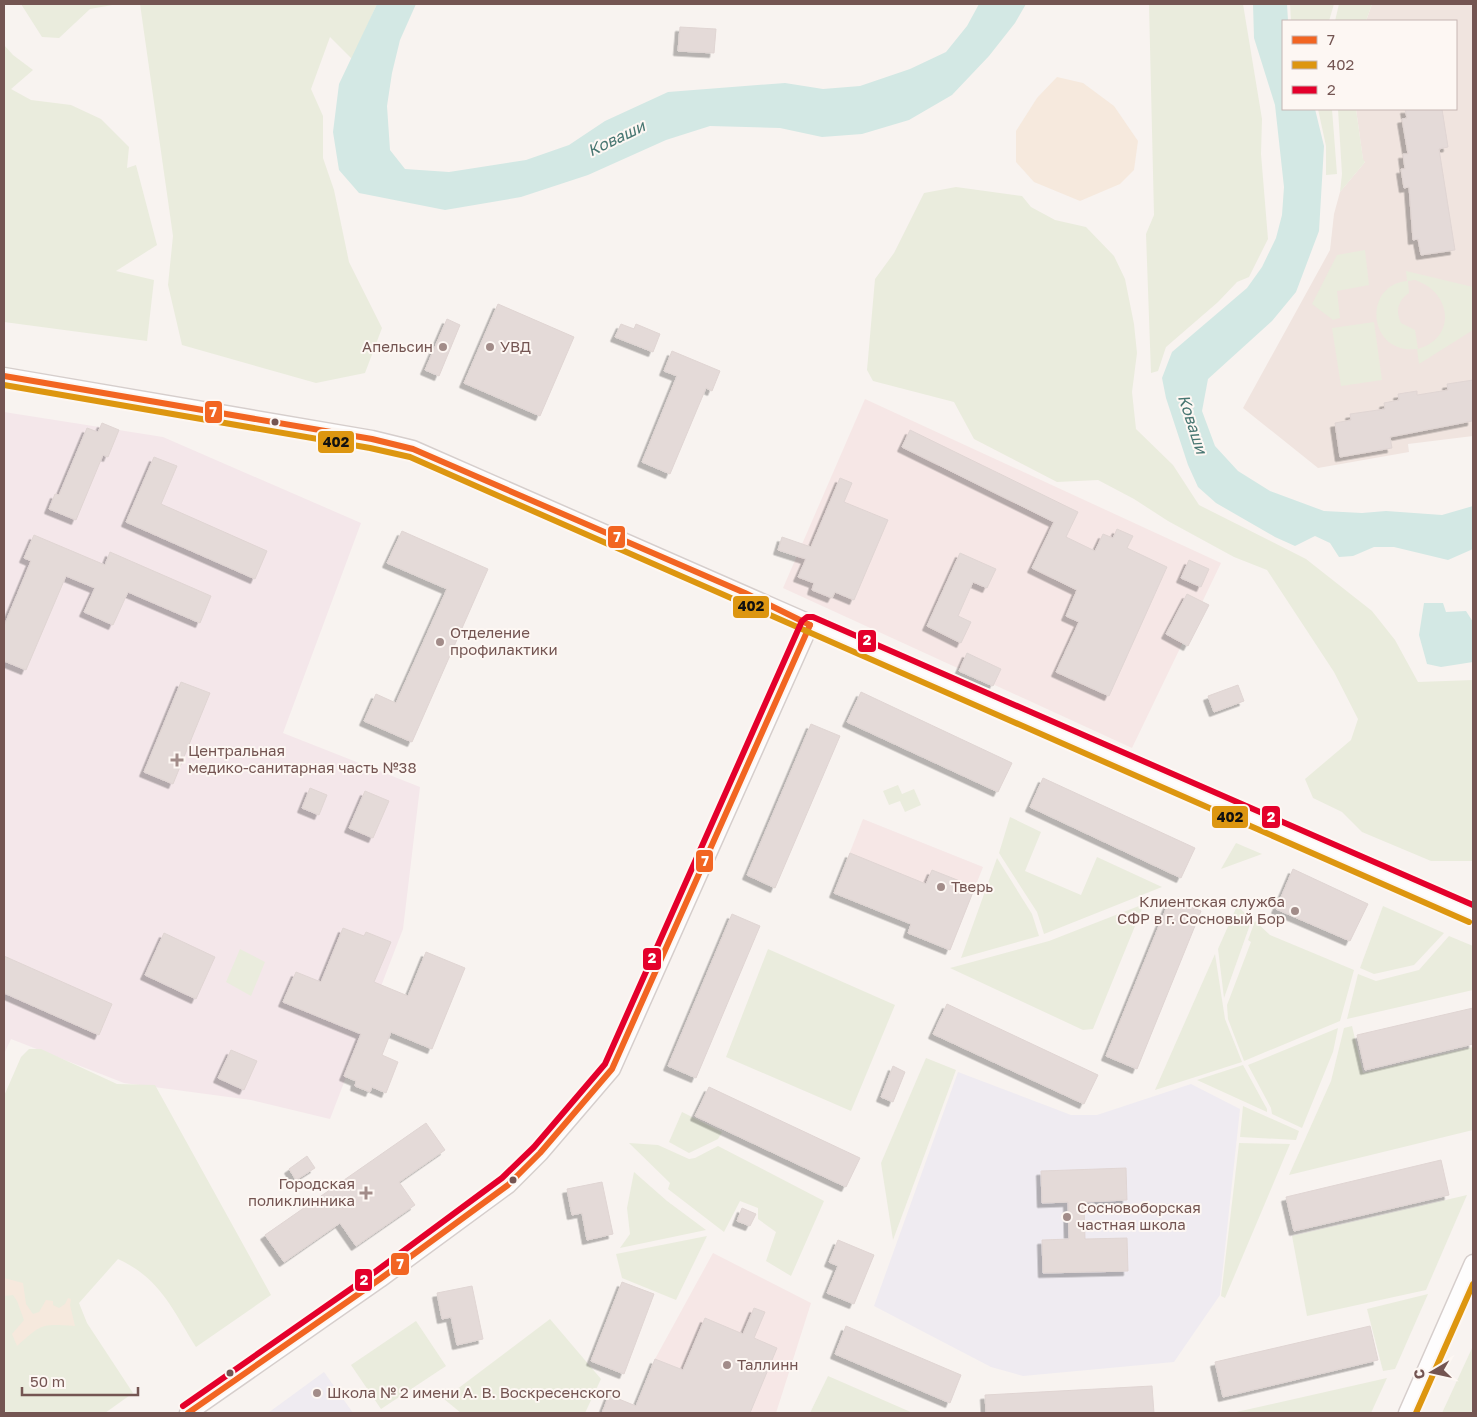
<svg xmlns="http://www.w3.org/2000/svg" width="1477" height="1417" font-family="'Golos Text',sans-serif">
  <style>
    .residential { fill: #f0e4df }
    .commercial { fill: #f6e7e6 }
    .education { fill: #efebf1 }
    .medical { fill: #f4e7ea }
    .green { fill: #eaecdd; fill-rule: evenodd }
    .sand { fill: #f6e9dd }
    .water { fill: #d3e8e4 }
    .building { fill: #e4dad8; stroke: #e0d5d3; filter: url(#shadow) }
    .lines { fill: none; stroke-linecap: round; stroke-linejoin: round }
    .minor-casing { stroke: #d6cecc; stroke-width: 19 }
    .minor { stroke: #fefdfd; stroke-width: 16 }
    .bus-1-casing { stroke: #fdf7f3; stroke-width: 10 }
    .bus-2-casing { stroke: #fdf7f3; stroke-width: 10 }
    .bus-3-casing { stroke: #fdf7f3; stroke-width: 10 }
    .bus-1 { stroke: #f26522; stroke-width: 6 }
    .bus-2 { stroke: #dd9610; stroke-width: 6 }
    .bus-3 { stroke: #e4002b; stroke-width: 6 }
    .poi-dot { fill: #a28c89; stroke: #fdf7f3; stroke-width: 2 }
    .bus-dot { fill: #745552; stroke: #fdf7f3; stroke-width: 2 }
    .labels { text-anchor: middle; stroke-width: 4; stroke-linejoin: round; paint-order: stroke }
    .poi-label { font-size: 15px; fill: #745552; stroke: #fdf7f3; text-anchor: start }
    .water-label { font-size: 16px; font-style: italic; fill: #477671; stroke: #fdf7f3 }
    .line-badge { stroke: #fdf7f3; stroke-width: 2 }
    .badge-label { font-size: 14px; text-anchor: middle; font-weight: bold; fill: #fff }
    .pale-badge-label { font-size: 14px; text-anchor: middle; font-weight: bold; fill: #111 }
  </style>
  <defs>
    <filter id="shadow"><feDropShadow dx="-4.5" dy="4.5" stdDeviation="0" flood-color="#0004"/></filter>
  </defs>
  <rect width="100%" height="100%" fill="#f8f3f0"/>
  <polygon class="residential" points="1372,4 1473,4 1473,436 1408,444 1409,452 1318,468 1243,408 1330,250 1334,214 1340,192 1365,162 1363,160 1356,109 1456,109 1456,21 1366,21"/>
  <g class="commercial">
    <polygon points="865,399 1221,563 1132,748 783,588"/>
    <polygon points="863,819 983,867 950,950 908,933 911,924 834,893"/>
    <polygon points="713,1253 811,1303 776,1413 602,1413 609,1395 636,1406 655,1359"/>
  </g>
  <g class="education">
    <polygon points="958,1072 1071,1115 1097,1115 1191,1084 1240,1109 1220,1295 1174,1362 1023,1376 991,1367 874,1306"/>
    <polygon points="324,1372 353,1413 268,1413"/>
  </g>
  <polygon class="medical" points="4,412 163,437 361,523 283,733 420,787 403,929 330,1119 251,1100 124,1083 11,1039 4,1054"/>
  <g class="green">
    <polygon points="21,4 118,4 90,9 59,38 42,37"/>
    <polygon points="140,4 377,4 352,59 330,37 311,89 323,116 323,158 334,190 349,262 382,328 365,373 316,383 182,345 168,285 173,236"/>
    <polygon points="1149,4 1243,4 1262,119 1261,154 1268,239 1249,277 1237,282 1218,302 1166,347 1158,371 1151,373 1146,234 1154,215"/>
    <polygon points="1290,4 1334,4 1329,21 1291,21"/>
    <polygon points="1339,4 1372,4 1366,21 1335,21"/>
    <polygon points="4,45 13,55 33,70 11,89 31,100 71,105 101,119 129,147 127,168 136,165 157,245 116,271 154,280 147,341 4,322"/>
    <polygon points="1318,109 1332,109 1337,174 1326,175 1326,146"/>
    <polygon points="1338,109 1356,109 1363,159 1365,162 1340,192 1342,174"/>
    <polygon points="956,187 1022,196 1031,207 1055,220 1086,227 1114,256 1125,279 1134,324 1137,353 1132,392 1136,429 1173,465 1199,505 1306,559 1372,611 1395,640 1418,682 1473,680 1473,861 1431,861 1362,832 1342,812 1313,798 1305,779 1351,740 1358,719 1334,672 1267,570 1234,557 1168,521 1134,499 1098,480 1057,482 974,439 954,402 873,381 867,370 875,279 894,253 924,193"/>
    <polygon points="1365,250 1369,285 1337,291 1340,318 1333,320 1312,304 1337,255"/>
    <path d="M1406 271 1473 287V330L1419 364 1417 349C1368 355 1362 285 1407 281ZM1415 280C1452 292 1457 338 1418 349L1415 330 1401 323C1395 311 1398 300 1409 293L1408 281Z"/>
    <polygon points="1374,322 1382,380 1341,386 1332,328"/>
    <polygon points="898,785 902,794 914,789 921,805 905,812 900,801 889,805 883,791"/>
    <polygon points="1010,817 1041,832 1025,871 1081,895 1097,857 1162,887 1044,934 1037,912 999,853"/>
    <polygon points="1236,843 1262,854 1221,869"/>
    <polygon points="997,858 1032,914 1039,936 961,958"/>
    <polygon points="1144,904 1093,1029 1083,1030 950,968 1049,941"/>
    <polygon points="1237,906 1252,919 1224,998 1218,949"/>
    <polygon points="1383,906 1444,933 1414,965 1374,974 1360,968"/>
    <polygon points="1255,921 1270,935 1354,970 1340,1021 1244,1061 1228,1019 1227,1005 1251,942 1248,940"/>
    <polygon points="1449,936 1473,946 1473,990 1347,1019 1358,974 1376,981 1419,970"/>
    <polygon points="240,949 265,962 251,996 226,982"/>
    <polygon points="768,949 895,1005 851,1111 726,1057"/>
    <polygon points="1215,954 1225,1019 1242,1062 1155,1090"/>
    <polygon points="1352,1026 1363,1073 1473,1047 1473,1130 1289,1175 1331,1081 1344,1028"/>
    <polygon points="1338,1028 1333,1052 1302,1128 1272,1114 1271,1108 1248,1065"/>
    <path d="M29 1049H41L117 1084 155 1085 271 1295 196 1347C172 1309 160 1278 118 1259L79 1303 87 1323 133 1393 105 1413H4V1096L21 1057Z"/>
    <polygon points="926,1058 956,1070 893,1240 881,1163"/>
    <polygon points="1243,1065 1267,1109 1267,1112 1197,1080"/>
    <polygon points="1243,1106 1299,1131 1296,1140 1240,1137"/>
    <polygon points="682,1112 722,1132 718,1139 689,1153 669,1142"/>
    <polygon points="629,1143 658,1145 689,1159 695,1158 718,1146 824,1201 791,1276 766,1261 776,1232 758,1219 758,1208 740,1201 724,1232 668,1189 670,1183"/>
    <polygon points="1239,1143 1290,1144 1225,1298 1221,1296"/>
    <polygon points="634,1172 667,1201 706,1230 620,1248 630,1234 627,1208"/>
    <polygon points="1467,1195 1426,1290 1307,1316 1292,1236"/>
    <polygon points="707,1236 676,1300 622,1278 616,1254"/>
    <polygon points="1428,1294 1395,1369 1383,1371 1367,1309"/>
    <polygon points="550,1319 601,1379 585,1413 461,1413 444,1399"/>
    <polygon points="416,1321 446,1366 381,1409 351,1365"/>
    <polygon points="1473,1346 1473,1413 1442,1413"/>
    <polygon points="828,1376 913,1413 810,1413"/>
    <polygon points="1387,1378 1371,1413 1232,1413"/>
  </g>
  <g class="sand">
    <polygon points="1057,77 1083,83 1114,106 1138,141 1134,170 1120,184 1080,201 1034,182 1016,162 1016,131 1037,98"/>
    <path d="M4 1278 23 1283 26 1304 33 1314 39 1312 46 1300 53 1301V1305L59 1308 65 1304 68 1298 71 1299 70 1305 75 1326C41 1324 43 1323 17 1346L12 1334 24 1320 17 1301 13 1295 4 1296Z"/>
  </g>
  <g class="water">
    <polygon points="377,4 416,4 400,40 392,73 387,106 390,150 405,169 449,172 526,160 569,145 605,121 668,92 785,83 823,89 860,86 910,69 946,52 967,26 979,4 1026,4 1015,23 989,56 952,95 909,120 862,134 822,137 780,128 710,126 666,140 588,175 521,197 445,210 359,193 339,170 333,132 339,84"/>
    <polygon points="1253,4 1287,4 1288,21 1283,21 1283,109 1315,109 1324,146 1319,231 1296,292 1272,321 1208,379 1202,411 1215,446 1238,471 1270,491 1324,511 1362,513 1386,511 1442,515 1473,506 1473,549 1448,560 1394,547 1374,547 1353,556 1339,557 1330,543 1315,536 1295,546 1275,537 1216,503 1198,487 1188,465 1166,398 1162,378 1172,352 1247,288 1262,267 1276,238 1282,215 1284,187 1275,105 1254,38"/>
    <polygon points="1424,603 1443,603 1446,612 1466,611 1473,622 1473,662 1441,667 1427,664 1419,635"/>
  </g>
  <g class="building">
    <polygon points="680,27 716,29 714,53 678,51"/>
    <polygon points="1405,109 1442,109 1448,147 1439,149 1455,250 1421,255 1418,239 1413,240 1409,187 1404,188 1401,169 1405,169 1403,154 1408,154 1402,119 1407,118"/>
    <polygon points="498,304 574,337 540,416 464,383"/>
    <polygon points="447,319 460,325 439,376 425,370"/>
    <polygon points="621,324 634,329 636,324 660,334 653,352 615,337"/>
    <polygon points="672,351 720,371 712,391 706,388 670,474 642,462 677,376 664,371"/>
    <polygon points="1473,380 1472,421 1390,437 1392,448 1340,457 1335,423 1351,420 1350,414 1385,409 1384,403 1399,400 1398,394 1417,391 1417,395 1448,390 1447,384"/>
    <polygon points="102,423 119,430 108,457 103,455 76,520 49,509 55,494 59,495 87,428 98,432"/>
    <polygon points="910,430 1078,512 1066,537 1095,551 1103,534 1113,538 1117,529 1133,536 1127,548 1167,567 1109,696 1056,672 1079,622 1066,616 1077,590 1032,568 1054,522 902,447"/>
    <polygon points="154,457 177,466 161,504 267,551 255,579 126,522"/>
    <polygon points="840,478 852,483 844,502 888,520 854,600 835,592 832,598 812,590 814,583 798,577 806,559 778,550 782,537 811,547"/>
    <polygon points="402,531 488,569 412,742 364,721 376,694 396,703 447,589 387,563"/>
    <polygon points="34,535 105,565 110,552 211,596 200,623 128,592 113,625 84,612 95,588 66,576 26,670 4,661 4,626 31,561 24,558"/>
    <polygon points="960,553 996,569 987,588 973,582 958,616 971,622 961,643 927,626"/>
    <polygon points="1189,560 1209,569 1201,587 1181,578"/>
    <polygon points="1187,594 1209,605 1188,646 1166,634"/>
    <polygon points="967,653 1001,669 993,686 959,671"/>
    <polygon points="181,682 210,693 173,784 144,772"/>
    <polygon points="1238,685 1244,701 1214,712 1208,696"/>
    <polygon points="861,692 1012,763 998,792 847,722"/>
    <polygon points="811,724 840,736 775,888 747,875"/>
    <polygon points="1043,778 1195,848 1181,878 1030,807"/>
    <polygon points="310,788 327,795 319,815 302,808"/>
    <polygon points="365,791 389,801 373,838 349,828"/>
    <polygon points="850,853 926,884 932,870 975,887 950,950 908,933 911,924 834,893"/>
    <polygon points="1293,869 1368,904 1350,941 1276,909"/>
    <polygon points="1170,899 1201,911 1137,1069 1106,1056"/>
    <polygon points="732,914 760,926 696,1078 668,1066"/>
    <polygon points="343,928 364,936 366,932 391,942 374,982 408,996 426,952 465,968 432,1049 391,1032 382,1055 398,1062 386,1093 372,1087 370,1092 355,1086 356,1081 344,1076 361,1034 283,1002 296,972 321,982"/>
    <polygon points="164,933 215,957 196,999 145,975"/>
    <polygon points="4,956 112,1004 99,1035 4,993"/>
    <polygon points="947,1004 1098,1075 1084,1104 933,1034"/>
    <polygon points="1473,1008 1473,1044 1365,1070 1357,1035"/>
    <polygon points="231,1050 257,1061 244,1090 218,1078"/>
    <polygon points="893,1066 905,1072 893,1102 881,1097"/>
    <polygon points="709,1087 860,1158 846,1187 695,1116"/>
    <polygon points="426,1123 445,1150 399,1182 415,1205 356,1246 340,1223 284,1262 265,1235"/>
    <polygon points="307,1156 315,1168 296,1180 289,1169"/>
    <polygon points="1441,1160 1449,1195 1294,1231 1286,1197"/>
    <polygon points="1126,1168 1127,1200 1084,1202 1085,1239 1127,1238 1128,1271 1043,1273 1042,1240 1069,1239 1068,1202 1042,1203 1041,1171"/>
    <polygon points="602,1182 613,1234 587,1240 582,1213 572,1215 567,1189"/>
    <polygon points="742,1208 756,1214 750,1226 737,1221"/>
    <polygon points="838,1240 874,1255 854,1304 827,1293 838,1266 829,1262"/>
    <polygon points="622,1282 654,1294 624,1374 591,1361"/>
    <polygon points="472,1286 483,1339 457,1345 451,1317 442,1319 437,1293"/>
    <polygon points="754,1308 765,1312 754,1338 777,1348 750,1413 602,1413 609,1395 636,1406 655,1359 683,1370 705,1318 743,1334"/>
    <polygon points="846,1326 961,1375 950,1403 835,1354"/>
    <polygon points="1370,1326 1378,1360 1223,1397 1215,1362"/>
    <polygon points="1152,1386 1154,1413 986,1413 985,1395"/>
  </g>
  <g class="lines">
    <defs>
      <g id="minor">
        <polyline points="4,376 372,439 413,449 1473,914"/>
        <polyline points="188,1413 380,1279 508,1185 540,1153 612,1069 810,625"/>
        <polyline points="1407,1413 1473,1263"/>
      </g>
    </defs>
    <use href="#minor" class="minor-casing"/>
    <use href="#minor" class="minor"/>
    <defs>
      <g id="bus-1">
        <polyline points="4,376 372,439 413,449 745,593 810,625"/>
        <polyline points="188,1413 380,1279 508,1185 540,1153 612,1069 810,625"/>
      </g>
      <g id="bus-2">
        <polyline points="4,385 370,448 410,457 1469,922"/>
        <polyline points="1416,1413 1473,1284"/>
      </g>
      <polyline id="bus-3" points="183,1406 375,1272 502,1178 534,1147 605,1064 802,621 807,617 813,617 1473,905"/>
    </defs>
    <use href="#bus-1" class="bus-1-casing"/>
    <use href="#bus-2" class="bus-2-casing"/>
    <use href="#bus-3" class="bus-3-casing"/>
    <use href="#bus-1" class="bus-1"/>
    <use href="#bus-2" class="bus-2"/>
    <use href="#bus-3" class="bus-3"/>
  </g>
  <g class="poi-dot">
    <circle cx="443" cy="347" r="5"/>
    <circle cx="490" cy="347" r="5"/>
    <circle cx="440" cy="642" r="5"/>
    <path d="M174.5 752.5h5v5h5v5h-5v5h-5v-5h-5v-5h5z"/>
    <circle cx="941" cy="887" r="5"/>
    <circle cx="1295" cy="911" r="5"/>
    <path d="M363.5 1185.5h5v5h5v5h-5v5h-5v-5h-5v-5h5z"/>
    <circle cx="1067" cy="1217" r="5"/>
    <circle cx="727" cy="1365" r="5"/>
    <circle cx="317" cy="1393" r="5"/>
  </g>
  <g class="bus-dot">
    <circle cx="275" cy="422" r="4.5"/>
    <circle cx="513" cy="1180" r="4.5"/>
    <circle cx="230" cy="1373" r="4.5"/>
  </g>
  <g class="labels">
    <g class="poi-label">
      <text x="433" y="352" text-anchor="end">Апельсин</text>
      <text x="500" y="352">УВД</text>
      <text x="450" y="638">Отделение<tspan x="450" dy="17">профилактики</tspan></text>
      <text x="188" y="756">Центральная<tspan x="188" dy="17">медико-санитарная часть №38</tspan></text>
      <text x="951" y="892">Тверь</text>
      <text x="1285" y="907" text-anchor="end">Клиентская служба<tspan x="1285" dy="17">СФР в г. Сосновый Бор</tspan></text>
      <text x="355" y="1189" text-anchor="end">Городская<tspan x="355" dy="17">поликлинника</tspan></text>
      <text x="1077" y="1213">Сосновоборская<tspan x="1077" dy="17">частная школа</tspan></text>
      <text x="737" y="1370">Таллинн</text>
      <text x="327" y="1398">Школа № 2 имени А. В. Воскресенского</text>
    </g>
    <g class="water-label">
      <text transform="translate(616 138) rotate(-26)" y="6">Коваши</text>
      <text transform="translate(1193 424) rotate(72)" y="6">Коваши</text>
    </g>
  </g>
  <g class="line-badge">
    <rect x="204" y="400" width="19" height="24" rx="5" fill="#f26522"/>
    <rect x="317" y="430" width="38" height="24" rx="5" fill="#dd9610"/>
    <rect x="607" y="525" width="19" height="24" rx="5" fill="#f26522"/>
    <rect x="732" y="595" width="38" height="24" rx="5" fill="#dd9610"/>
    <rect x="857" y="629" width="20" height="24" rx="5" fill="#e4002b"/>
    <rect x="1261" y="805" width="20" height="24" rx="5" fill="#e4002b"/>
    <rect x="1211" y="805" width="38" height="24" rx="5" fill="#dd9610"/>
    <rect x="695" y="849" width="19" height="24" rx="5" fill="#f26522"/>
    <rect x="642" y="947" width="20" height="24" rx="5" fill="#e4002b"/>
    <rect x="390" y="1252" width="20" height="24" rx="5" fill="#f26522"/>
    <rect x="354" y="1268" width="19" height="24" rx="5" fill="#e4002b"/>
  </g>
  <g class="badge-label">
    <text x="213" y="417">7</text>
    <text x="617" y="542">7</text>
    <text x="867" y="645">2</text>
    <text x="1271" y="822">2</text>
    <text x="705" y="866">7</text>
    <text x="652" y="963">2</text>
    <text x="400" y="1269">7</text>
    <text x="364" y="1285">2</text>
  </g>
  <g class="pale-badge-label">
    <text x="336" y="447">402</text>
    <text x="751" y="611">402</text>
    <text x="1230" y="822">402</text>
  </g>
  <rect width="1477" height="1417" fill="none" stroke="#745552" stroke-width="10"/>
  <rect x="1282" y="20" width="175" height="90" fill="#fdf7f3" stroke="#c6b6b3"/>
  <rect x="1292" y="36" width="25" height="8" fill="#f26522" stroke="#c6b6b3"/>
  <text x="1327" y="45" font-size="15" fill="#745552">7</text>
  <rect x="1292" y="61" width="25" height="8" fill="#dd9610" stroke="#c6b6b3"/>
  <text x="1327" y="70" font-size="15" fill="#745552">402</text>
  <rect x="1292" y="86" width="25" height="8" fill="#e4002b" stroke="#c6b6b3"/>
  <text x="1327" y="95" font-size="15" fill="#745552">2</text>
  <g transform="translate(1432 1372) rotate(261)" stroke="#fdf7f3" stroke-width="4" paint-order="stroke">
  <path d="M0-4L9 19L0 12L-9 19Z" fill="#745552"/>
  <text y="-8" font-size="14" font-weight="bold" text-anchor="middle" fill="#745552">С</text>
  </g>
  <path d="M22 1387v8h116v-8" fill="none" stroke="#745552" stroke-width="2.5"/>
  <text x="30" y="1387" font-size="15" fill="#745552" stroke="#fdf7f3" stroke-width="4" paint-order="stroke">50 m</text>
</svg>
